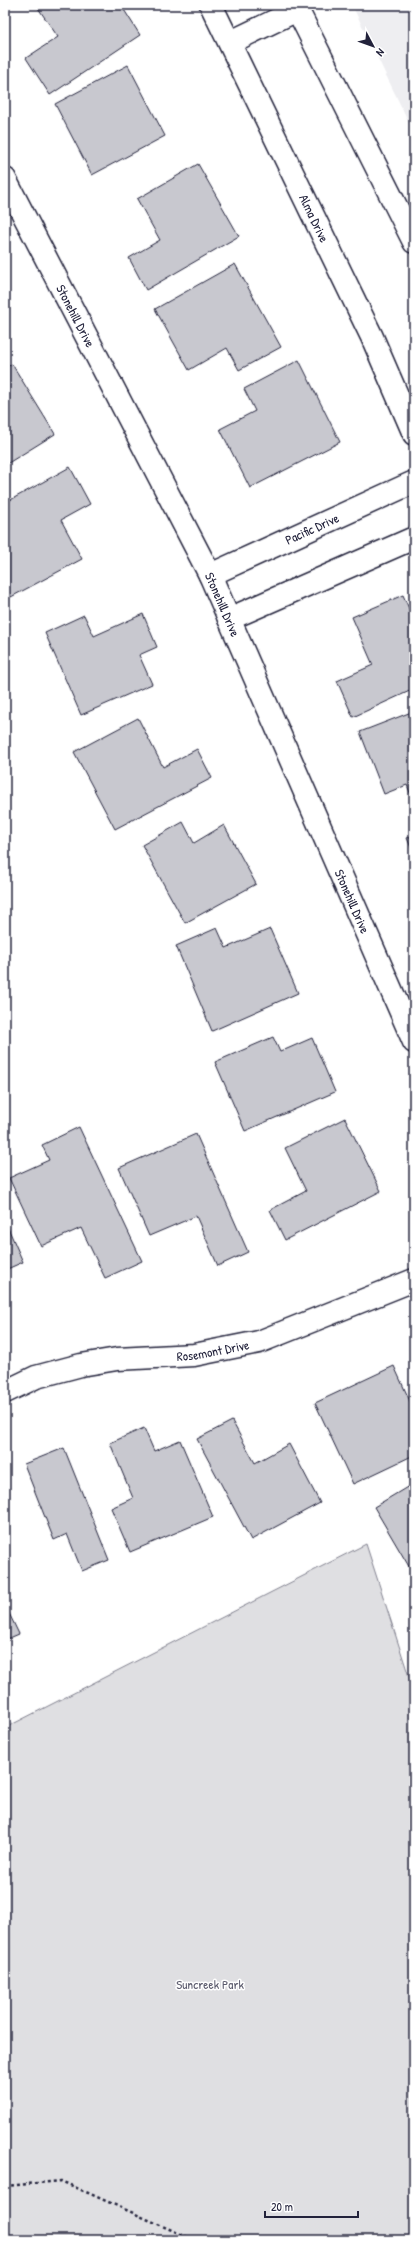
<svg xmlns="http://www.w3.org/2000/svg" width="419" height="2245" font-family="'Patrick Hand',sans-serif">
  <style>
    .built { fill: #eeeef1 }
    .green { fill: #dfdfe2; stroke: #80808e }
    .building { fill: #c8c8cf; stroke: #22223b }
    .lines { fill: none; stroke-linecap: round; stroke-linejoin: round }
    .minor-casing { stroke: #22223b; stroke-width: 25 }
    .secondary-casing { stroke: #22223b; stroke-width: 25 }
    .path { stroke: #22223b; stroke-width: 2.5; stroke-dasharray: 3 3; stroke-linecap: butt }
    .minor { stroke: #fff; stroke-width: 22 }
    .secondary { stroke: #fff; stroke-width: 22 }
    .labels { text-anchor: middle; stroke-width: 3; stroke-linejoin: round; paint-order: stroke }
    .street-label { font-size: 13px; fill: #22223b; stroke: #fff }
    .park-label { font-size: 13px; fill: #5b5b6d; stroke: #fff }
  </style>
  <rect width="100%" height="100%" fill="#fff"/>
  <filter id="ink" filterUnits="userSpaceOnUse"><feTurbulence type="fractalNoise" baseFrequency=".025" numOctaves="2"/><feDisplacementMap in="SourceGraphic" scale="8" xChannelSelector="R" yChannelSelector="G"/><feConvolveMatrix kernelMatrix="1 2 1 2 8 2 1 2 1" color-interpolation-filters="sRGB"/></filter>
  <g filter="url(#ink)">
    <polygon class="built" points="352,5 414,5 414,133"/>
    <polygon class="green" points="366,1544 414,1692 414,2240 5,2240 5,1728"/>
    <g class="building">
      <polygon points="36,5 121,5 140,35 50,95 26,58 58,37"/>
      <polygon points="128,65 165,136 92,175 55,104"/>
      <polygon points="198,164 239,236 146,290 129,258 160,240 137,199"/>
      <polygon points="235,264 281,347 239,370 227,348 189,370 155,309"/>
      <polygon points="299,360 340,442 250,488 220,429 255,411 244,389"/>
      <polygon points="12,364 55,434 5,465 5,368"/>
      <polygon points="70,467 90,504 61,520 82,559 11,597 5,586 5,503"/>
      <polygon points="403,595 414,620 414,689 353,717 337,681 373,665 352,617"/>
      <polygon points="143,614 157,647 139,655 152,684 81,715 45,633 84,615 94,636"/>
      <polygon points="414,711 414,803 407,785 384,794 360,732"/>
      <polygon points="138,718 163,767 197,749 212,778 115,829 74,752"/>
      <polygon points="183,822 194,843 224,825 256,884 185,923 142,845"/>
      <polygon points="414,835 414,855 407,838"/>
      <polygon points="217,928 226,948 270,929 298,993 212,1031 176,946"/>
      <polygon points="273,1037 280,1052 312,1038 335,1092 245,1131 215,1062"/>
      <polygon points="345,1118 381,1191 285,1240 270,1210 306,1191 285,1148"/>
      <polygon points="79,1127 142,1261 105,1278 81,1228 41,1246 9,1178 49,1160 42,1145"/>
      <polygon points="196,1134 248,1252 218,1266 196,1216 149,1236 119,1168"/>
      <polygon points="5,1221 23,1262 5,1270"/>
      <polygon points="394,1366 414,1410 414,1455 353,1484 315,1403"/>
      <polygon points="232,1421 255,1463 289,1444 320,1503 251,1540 197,1439"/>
      <polygon points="144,1428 154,1451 180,1440 213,1517 130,1552 111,1508 133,1498 110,1443"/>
      <polygon points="64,1448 109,1560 82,1571 67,1534 54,1540 24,1464"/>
      <polygon points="414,1483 414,1575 374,1507"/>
      <polygon points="5,1605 19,1634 5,1640"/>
    </g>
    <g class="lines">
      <defs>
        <g id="minor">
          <path id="s1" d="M5 179 210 575 414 1042"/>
          <path id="s2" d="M210 575 414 482"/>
          <polyline points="229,619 414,538"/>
          <path id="s3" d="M5 1392 36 1377 81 1365 117 1359 194 1355 259 1342 414 1280"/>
        </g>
        <g id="secondary">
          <path id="s4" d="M211 5 372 337 414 434"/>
          <polyline points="295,5 414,242"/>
          <polyline points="231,42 297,10"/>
        </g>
      </defs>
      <use href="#minor" class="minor-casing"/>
      <use href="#secondary" class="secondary-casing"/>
      <polyline class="path" points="5,2186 61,2181 194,2240"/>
      <use href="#minor" class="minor"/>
      <use href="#secondary" class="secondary"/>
    </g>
  </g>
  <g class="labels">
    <g class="street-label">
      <text dy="5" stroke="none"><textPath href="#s4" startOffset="237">Alma Drive</textPath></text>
      <text dy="5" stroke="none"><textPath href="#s1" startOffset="154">Stonehill Drive</textPath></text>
      <text dy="5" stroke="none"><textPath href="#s2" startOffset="112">Pacific Drive</textPath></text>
      <text dy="5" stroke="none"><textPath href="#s1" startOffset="478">Stonehill Drive</textPath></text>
      <text dy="5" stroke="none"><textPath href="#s1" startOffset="802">Stonehill Drive</textPath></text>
      <text dy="5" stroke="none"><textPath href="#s3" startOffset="214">Rosemont Drive</textPath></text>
    </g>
    <g class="park-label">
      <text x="210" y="1989">Suncreek Park</text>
    </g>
  </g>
  <rect width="419" height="2245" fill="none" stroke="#fff" stroke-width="20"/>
  <rect x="10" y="10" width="399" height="2225" fill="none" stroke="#22223b" stroke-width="1.5" filter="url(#ink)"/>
  <g transform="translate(373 46) rotate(131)" stroke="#ffffff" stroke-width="3" paint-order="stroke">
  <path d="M0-3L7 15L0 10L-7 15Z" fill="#22223b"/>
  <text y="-6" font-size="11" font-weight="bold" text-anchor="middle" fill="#22223b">N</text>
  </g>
  <path d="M265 2211v6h93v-6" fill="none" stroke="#22223b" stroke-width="2"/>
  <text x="271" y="2211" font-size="12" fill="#22223b" stroke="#ffffff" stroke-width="3" paint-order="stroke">20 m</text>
</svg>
